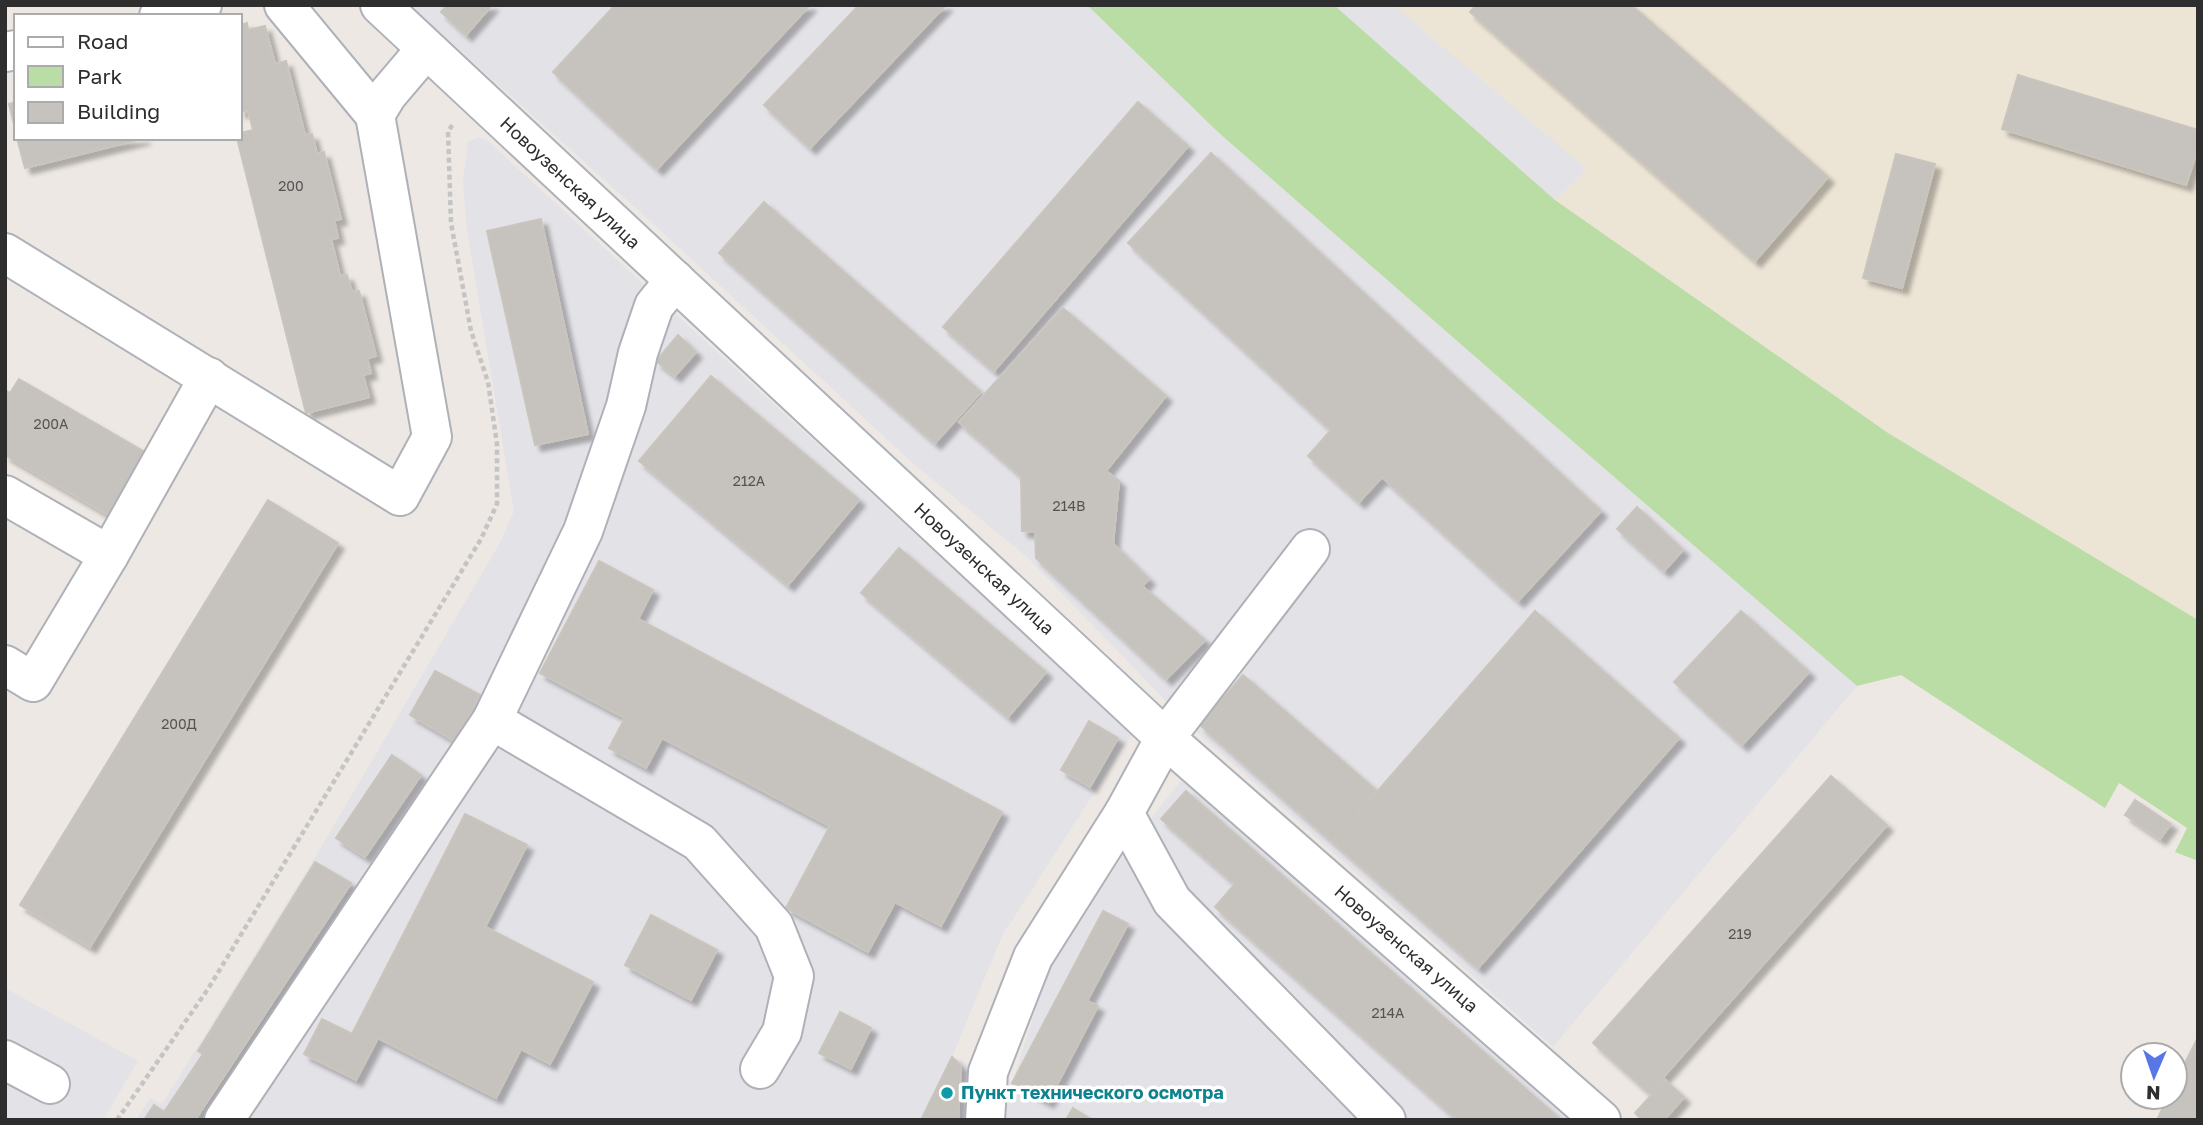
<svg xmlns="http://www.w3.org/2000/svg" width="2203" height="1125" font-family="'Golos Text',sans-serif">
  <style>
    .industrial { fill: #e3e2e7 }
    .education { fill: #ece4d5 }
    .green { fill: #badda6 }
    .building { fill: #c6c3be; stroke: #c9c4bc; stroke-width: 2; filter: url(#shadow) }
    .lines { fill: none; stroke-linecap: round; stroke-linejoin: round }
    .minor-casing { stroke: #afb1b8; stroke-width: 42 }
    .path { stroke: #c4c4c4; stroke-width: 4.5; stroke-dasharray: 5 3.5; stroke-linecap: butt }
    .minor { stroke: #fff; stroke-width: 38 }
    .culture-dot { fill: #0f9aa8; stroke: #fff; stroke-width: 2.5 }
    .labels { text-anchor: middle; stroke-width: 7; stroke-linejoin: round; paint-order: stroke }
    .number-label { font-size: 14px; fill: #545352 }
    .street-label { font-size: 18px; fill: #2e2e2e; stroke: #fff }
    .culture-label { font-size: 18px; font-weight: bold; fill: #0d838f; stroke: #fff; text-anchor: start }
  </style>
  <defs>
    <filter id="shadow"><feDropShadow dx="6" dy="6" stdDeviation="2" flood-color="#0004"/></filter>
  </defs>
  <rect width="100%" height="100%" fill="#ede8e3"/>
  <g class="industrial">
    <polygon points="409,5 1087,5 1219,133 1519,395 1857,686 1553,1047 1191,727 1027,557 916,466 637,209"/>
    <polygon points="1334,5 1394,5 1587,169 1555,200"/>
    <polygon points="478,137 488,141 1132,734 1002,936 952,1057 1012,1083 1049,968 1130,845 1183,778 1575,1120 136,1120 150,1098 162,1104 323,844 501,541 514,511 467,230 463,181 468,142"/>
    <polygon points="5,988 138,1061 103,1120 5,1120"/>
  </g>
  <polygon class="education" points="1394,5 2198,5 2198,620 1888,433 1555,200 1587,169"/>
  <polygon class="green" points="1087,5 1334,5 1555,200 1888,433 2198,620 2198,861 2175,852 2187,828 2119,783 2105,808 1901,675 1857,686 1519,395 1219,133"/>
  <g class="building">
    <polygon points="447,5 492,5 466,35 441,12"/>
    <polygon points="615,5 810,5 657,169 553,72"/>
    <polygon points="859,5 946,5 810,148 764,105"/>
    <polygon points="1476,5 1631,5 1828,177 1755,261 1470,12"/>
    <polygon points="247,23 248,30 265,26 275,64 286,61 305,135 312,134 317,154 324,152 341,219 334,220 338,238 331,239 340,276 347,275 352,292 359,291 376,356 367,358 371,373 363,375 369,397 306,413 237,138 240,138 240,133 253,130 248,110 240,112 240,25"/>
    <polygon points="2018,75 2198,130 2198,148 2186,185 2002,129"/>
    <polygon points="16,102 16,132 9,104"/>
    <polygon points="1138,102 1188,146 994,371 943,327"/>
    <polygon points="17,138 145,138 25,168"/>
    <polygon points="1211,153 1601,511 1518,601 1382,477 1359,502 1308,456 1331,430 1128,243"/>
    <polygon points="1896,154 1935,164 1902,288 1863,278"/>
    <polygon points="764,202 981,392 935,443 719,253"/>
    <polygon points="541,219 588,434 535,445 487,231"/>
    <polygon points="1063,308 1166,396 1106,471 1119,481 1113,544 1149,579 1142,586 1205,640 1166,679 1036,558 1035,532 1022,531 1021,476 959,422"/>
    <polygon points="678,335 696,352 675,376 656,361"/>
    <polygon points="711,376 859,500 788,585 639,461"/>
    <polygon points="19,379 157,459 121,522 5,455 5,390 10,393"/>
    <polygon points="268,500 338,543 90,947 20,905"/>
    <polygon points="1637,507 1683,550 1664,571 1617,529"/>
    <polygon points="899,548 1046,672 1008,717 861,593"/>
    <polygon points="599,561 653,590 638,619 1002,812 941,926 895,902 868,952 786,908 830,826 662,738 646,768 609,748 625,718 540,673"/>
    <polygon points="1535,611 1679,738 1478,968 1333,842"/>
    <polygon points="1741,611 1809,672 1742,745 1674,682"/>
    <polygon points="435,671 480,695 455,741 410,715"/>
    <polygon points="1243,675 1377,791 1333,842 1200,725"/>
    <polygon points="1089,721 1118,738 1090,787 1061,770"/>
    <polygon points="392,755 421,775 365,857 336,838"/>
    <polygon points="1831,776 1887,825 1649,1093 1593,1043"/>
    <polygon points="1186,791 1561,1120 1458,1120 1215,907 1235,884 1161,819"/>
    <polygon points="2135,800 2171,824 2160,839 2125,815"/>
    <polygon points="465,814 527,845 485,927 593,982 550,1064 521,1049 496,1098 378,1038 356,1080 304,1054 322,1019 352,1034"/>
    <polygon points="315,862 351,883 195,1120 144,1120 154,1105 164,1112 203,1054 198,1051"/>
    <polygon points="1103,911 1128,924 1087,1001 1098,1006 1048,1102 1012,1083"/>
    <polygon points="651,915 717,950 691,1000 625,965"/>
    <polygon points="840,1012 871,1028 851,1069 819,1053"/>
    <polygon points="2198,1037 2198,1120 2157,1120 2168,1097 2175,1097 2175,1083"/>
    <polygon points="952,1057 961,1066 958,1120 921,1120"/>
    <polygon points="1665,1080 1684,1097 1664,1120 1642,1120 1635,1113"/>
    <polygon points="1073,1108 1092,1120 1066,1120"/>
  </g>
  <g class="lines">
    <defs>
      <g id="minor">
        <polyline points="284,5 375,115"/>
        <polyline points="380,5 1165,738 1601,1120"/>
        <polyline points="159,16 202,5"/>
        <polyline points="5,52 16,50"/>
        <polyline points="5,253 400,496 432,437 375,115 387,95 426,49"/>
        <polyline points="5,495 109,555 209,377"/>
        <polyline points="1310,549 1165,738 1124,813 1172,901 1386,1120"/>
        <polyline points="5,665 33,682 109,555"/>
        <polyline points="492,720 699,842 774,926 794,976 782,1032 760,1069"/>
        <polyline points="5,1060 50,1084"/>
        <polyline points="224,1120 492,720 583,531 626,406 638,353 654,306 675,280"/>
        <polyline points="985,1120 988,1072 1033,957 1124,813"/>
      </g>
    </defs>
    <use href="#minor" class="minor-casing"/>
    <polyline class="path" points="117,1120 208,989 481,539 497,504 497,444 488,382 471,331 451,223 448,131 454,123"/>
    <use href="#minor" class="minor"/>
  </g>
  <circle class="culture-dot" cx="947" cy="1093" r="7"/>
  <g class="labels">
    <g class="number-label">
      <text x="291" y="191">200</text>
      <text x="51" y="429">200А</text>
      <text x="749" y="486">212А</text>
      <text x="1069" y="511">214В</text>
      <text x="179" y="729">200Д</text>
      <text x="1740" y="939">219</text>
      <text x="1388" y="1018">214А</text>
    </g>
    <g class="street-label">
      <text transform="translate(570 183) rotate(43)" y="6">Новоузенская улица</text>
      <text transform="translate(984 569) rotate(43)" y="6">Новоузенская улица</text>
      <text transform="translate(1406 949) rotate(41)" y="6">Новоузенская улица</text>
    </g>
    <g class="culture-label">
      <text x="961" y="1099">Пункт технического осмотра</text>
    </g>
  </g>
  <rect width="2203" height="1125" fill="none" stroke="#2e2e2e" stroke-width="14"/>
  <rect x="14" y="14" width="228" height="126" fill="#ffffff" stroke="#ababab" stroke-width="2"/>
  <rect x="28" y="37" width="35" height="10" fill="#ffffff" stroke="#ababab" stroke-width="2"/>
  <text x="77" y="49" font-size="21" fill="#2e2e2e">Road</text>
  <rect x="28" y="66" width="35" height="21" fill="#badda6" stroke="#ababab" stroke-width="2"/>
  <text x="77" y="84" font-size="21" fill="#2e2e2e">Park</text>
  <rect x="28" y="102" width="35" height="21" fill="#c6c3be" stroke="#ababab" stroke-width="2"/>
  <text x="77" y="119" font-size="21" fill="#2e2e2e">Building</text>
  <g transform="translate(2154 1076) rotate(182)"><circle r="33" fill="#ffffff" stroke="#ababab" stroke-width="2"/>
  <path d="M0-5L12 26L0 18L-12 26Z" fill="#5876e5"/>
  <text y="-10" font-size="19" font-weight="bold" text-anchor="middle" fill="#2e2e2e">N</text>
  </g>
</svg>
